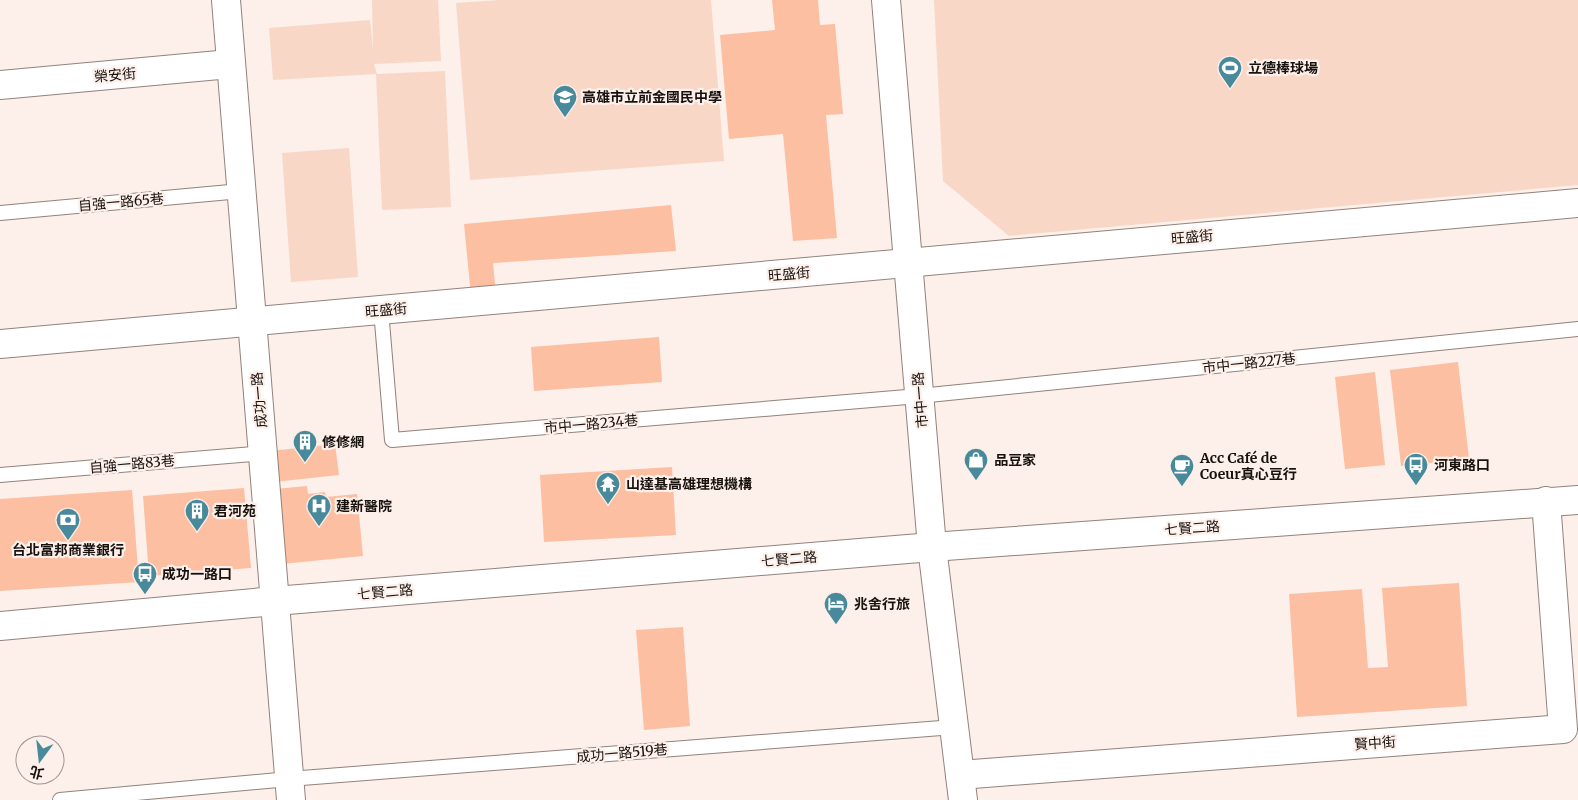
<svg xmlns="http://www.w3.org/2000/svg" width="1578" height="800" font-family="Merriweather,'Noto Sans TC',serif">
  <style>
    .green { fill: #f8d7c7 }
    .building { fill: #fcbfa1 }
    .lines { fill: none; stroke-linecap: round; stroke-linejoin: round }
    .service-casing { stroke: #92827b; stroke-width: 16 }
    .minor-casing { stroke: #92827b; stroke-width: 30 }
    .tertiary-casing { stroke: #92827b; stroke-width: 30 }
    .service { stroke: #fff; stroke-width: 14 }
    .minor { stroke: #fff; stroke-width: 28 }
    .tertiary { stroke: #fff; stroke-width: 28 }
    .labels { text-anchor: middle; stroke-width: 4.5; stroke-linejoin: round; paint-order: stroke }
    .poi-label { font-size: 14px; font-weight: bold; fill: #18120f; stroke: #fdefe9; text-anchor: start }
    .street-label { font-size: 14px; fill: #18120f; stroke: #fdefe9 }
  </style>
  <rect width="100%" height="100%" fill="#fdefe9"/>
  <g class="green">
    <polygon points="372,0 438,0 441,61 374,64 377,74 445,71 451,207 382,210 376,74 273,80 269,28 370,20 373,49"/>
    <polygon points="500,0 711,0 724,161 470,180 456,3"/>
    <polygon points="934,0 1578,0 1578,185 1009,236 943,181"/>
    <polygon points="349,148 358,277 291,282 282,153"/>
  </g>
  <g class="building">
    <polygon points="772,0 818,0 820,25 835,24 843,114 826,115 837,238 793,241 783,134 729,139 720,35 775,30"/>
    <polygon points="671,205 676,251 493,263 496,294 471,296 464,224"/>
    <polygon points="659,337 662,382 534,391 531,347"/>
    <polygon points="1458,362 1469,459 1401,466 1390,370"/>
    <polygon points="1375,372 1385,465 1345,469 1335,377"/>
    <polygon points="335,444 339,475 274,482 271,451"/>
    <polygon points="672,467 676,535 544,542 540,475"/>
    <polygon points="307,486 308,494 325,492 326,497 357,494 363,556 282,564 275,489"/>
    <polygon points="244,488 251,568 149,576 143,496"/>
    <polygon points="132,490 139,582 0,591 0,499"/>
    <polygon points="1459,583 1467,706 1297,717 1289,594 1362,589 1368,668 1388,667 1382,588"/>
    <polygon points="683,627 690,726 644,730 636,630"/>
  </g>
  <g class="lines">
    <defs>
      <g id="service">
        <polyline points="0,213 241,191"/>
        <polyline points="381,310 392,440 919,396 1578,329"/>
        <polyline points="0,475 264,453"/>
        <polyline points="60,800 289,779 954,727"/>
      </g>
      <g id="minor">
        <polyline points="226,0 291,800"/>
        <polyline points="886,0 932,547 963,800"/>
        <polyline points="0,85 230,64"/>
        <polyline points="0,344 1578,203"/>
        <polyline points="960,775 1563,729 1546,501"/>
      </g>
      <polyline id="tertiary" points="0,626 275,601 932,547 1578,500"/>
    </defs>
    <use href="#service" class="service-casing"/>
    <use href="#minor" class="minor-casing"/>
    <use href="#tertiary" class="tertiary-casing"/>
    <use href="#service" class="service"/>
    <use href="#minor" class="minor"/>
    <use href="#tertiary" class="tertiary"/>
  </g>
  <defs>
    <symbol id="stadium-pin" viewBox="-11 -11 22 30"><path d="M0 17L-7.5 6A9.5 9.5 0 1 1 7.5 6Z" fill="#488a9b" stroke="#fdefe9"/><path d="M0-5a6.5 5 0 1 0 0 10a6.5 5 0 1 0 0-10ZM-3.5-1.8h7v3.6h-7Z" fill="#fff"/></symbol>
    <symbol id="school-pin" viewBox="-11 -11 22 30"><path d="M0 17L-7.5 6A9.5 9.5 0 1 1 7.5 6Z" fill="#488a9b" stroke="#fdefe9"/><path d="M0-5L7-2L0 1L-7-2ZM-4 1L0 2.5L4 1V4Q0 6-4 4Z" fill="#fff"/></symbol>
    <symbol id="building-pin" viewBox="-11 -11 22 30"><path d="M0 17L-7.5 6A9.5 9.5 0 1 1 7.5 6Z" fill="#488a9b" stroke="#fdefe9"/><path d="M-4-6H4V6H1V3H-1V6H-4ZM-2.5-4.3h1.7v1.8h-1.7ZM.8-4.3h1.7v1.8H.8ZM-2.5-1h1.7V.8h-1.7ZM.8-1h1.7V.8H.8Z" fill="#fff"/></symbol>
    <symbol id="shop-pin" viewBox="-11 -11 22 30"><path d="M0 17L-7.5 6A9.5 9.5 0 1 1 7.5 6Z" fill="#488a9b" stroke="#fdefe9"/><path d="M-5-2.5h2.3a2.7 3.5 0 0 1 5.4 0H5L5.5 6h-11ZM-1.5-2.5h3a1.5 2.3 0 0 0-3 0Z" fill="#fff"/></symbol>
    <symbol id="bus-pin" viewBox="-11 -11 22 30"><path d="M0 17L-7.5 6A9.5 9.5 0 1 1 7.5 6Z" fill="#488a9b" stroke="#fdefe9"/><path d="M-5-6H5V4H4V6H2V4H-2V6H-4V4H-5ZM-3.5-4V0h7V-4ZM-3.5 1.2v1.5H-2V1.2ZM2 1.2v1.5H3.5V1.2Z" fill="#fff"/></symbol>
    <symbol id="cafe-pin" viewBox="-11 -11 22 30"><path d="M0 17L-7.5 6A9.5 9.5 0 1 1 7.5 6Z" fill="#488a9b" stroke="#fdefe9"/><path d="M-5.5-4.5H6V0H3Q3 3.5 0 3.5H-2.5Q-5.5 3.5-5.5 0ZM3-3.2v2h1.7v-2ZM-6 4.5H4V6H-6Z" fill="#fff"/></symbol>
    <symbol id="temple-pin" viewBox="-11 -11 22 30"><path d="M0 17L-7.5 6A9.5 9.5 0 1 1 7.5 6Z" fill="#488a9b" stroke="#fdefe9"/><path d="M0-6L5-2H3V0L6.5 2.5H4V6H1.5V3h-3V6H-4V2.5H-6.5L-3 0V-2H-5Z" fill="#fff"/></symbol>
    <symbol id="hospital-pin" viewBox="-11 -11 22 30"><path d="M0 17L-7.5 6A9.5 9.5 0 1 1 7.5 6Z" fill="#488a9b" stroke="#fdefe9"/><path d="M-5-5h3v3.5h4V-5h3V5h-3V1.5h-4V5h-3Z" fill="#fff"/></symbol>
    <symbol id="bank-pin" viewBox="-11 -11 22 30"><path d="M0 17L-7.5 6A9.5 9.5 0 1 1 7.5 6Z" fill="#488a9b" stroke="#fdefe9"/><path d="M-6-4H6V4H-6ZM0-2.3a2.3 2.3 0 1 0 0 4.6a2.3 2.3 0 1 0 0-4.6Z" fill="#fff"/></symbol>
    <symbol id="hotel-pin" viewBox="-11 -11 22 30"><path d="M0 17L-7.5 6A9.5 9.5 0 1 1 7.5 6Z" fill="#488a9b" stroke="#fdefe9"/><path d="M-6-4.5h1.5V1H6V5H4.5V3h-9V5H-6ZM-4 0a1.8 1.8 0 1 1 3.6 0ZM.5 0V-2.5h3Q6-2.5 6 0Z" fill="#fff"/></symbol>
  </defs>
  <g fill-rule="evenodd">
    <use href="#stadium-pin" x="1216" y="54" width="28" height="38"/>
    <use href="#school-pin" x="551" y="83" width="28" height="38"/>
    <use href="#building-pin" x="291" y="428" width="28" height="38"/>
    <use href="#shop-pin" x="962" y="446" width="28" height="38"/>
    <use href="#bus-pin" x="1402" y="451" width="28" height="38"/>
    <use href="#cafe-pin" x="1168" y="452" width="28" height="38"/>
    <use href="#temple-pin" x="594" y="470" width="28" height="38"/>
    <use href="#hospital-pin" x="305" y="492" width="28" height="38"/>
    <use href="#building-pin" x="183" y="497" width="28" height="38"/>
    <use href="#bank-pin" x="54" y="506" width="28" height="38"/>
    <use href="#bus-pin" x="131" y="560" width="28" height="38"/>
    <use href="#hotel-pin" x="822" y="590" width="28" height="38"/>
  </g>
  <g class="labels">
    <g class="poi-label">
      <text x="1248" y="73">立德棒球場</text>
      <text x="582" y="102">高雄市立前金國民中學</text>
      <text x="322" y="447">修修網</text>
      <text x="1200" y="463">Acc Café de<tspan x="1200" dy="16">Coeur真心豆行</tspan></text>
      <text x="994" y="465">品豆家</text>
      <text x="1434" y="470">河東路口</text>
      <text x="626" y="489">山達基高雄理想機構</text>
      <text x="336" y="511">建新醫院</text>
      <text x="214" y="516">君河苑</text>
      <text x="68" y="555" text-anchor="middle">台北富邦商業銀行</text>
      <text x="162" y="579">成功一路口</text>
      <text x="854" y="609">兆舍行旅</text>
    </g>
    <g class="street-label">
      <text transform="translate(115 75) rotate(-5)" y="5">榮安街</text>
      <text transform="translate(121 202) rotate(-5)" y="5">自強一路65巷</text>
      <text transform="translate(1192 237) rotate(-5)" y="5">旺盛街</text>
      <text transform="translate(789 274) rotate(-5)" y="5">旺盛街</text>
      <text transform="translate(386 310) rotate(-5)" y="5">旺盛街</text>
      <text transform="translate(1249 363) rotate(-6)" y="5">市中一路227巷</text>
      <text transform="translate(259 400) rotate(-95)" y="5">成功一路</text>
      <text transform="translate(920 400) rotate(-95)" y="5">市中一路</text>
      <text transform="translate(591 424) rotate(-5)" y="5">市中一路234巷</text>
      <text transform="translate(132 464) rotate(-5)" y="5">自強一路83巷</text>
      <text transform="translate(1192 528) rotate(-4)" y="5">七賢二路</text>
      <text transform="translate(789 559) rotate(-5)" y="5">七賢二路</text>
      <text transform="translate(385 592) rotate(-5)" y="5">七賢二路</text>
      <text transform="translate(1375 743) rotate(-4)" y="5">賢中街</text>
      <text transform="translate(622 753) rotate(-5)" y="5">成功一路519巷</text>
    </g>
  </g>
  <g transform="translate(40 760) rotate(195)"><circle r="24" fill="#fdefe9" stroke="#a19792"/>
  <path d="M0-4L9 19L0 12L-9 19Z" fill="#488a9b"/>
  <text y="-8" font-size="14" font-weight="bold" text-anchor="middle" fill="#18120f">北</text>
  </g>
</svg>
